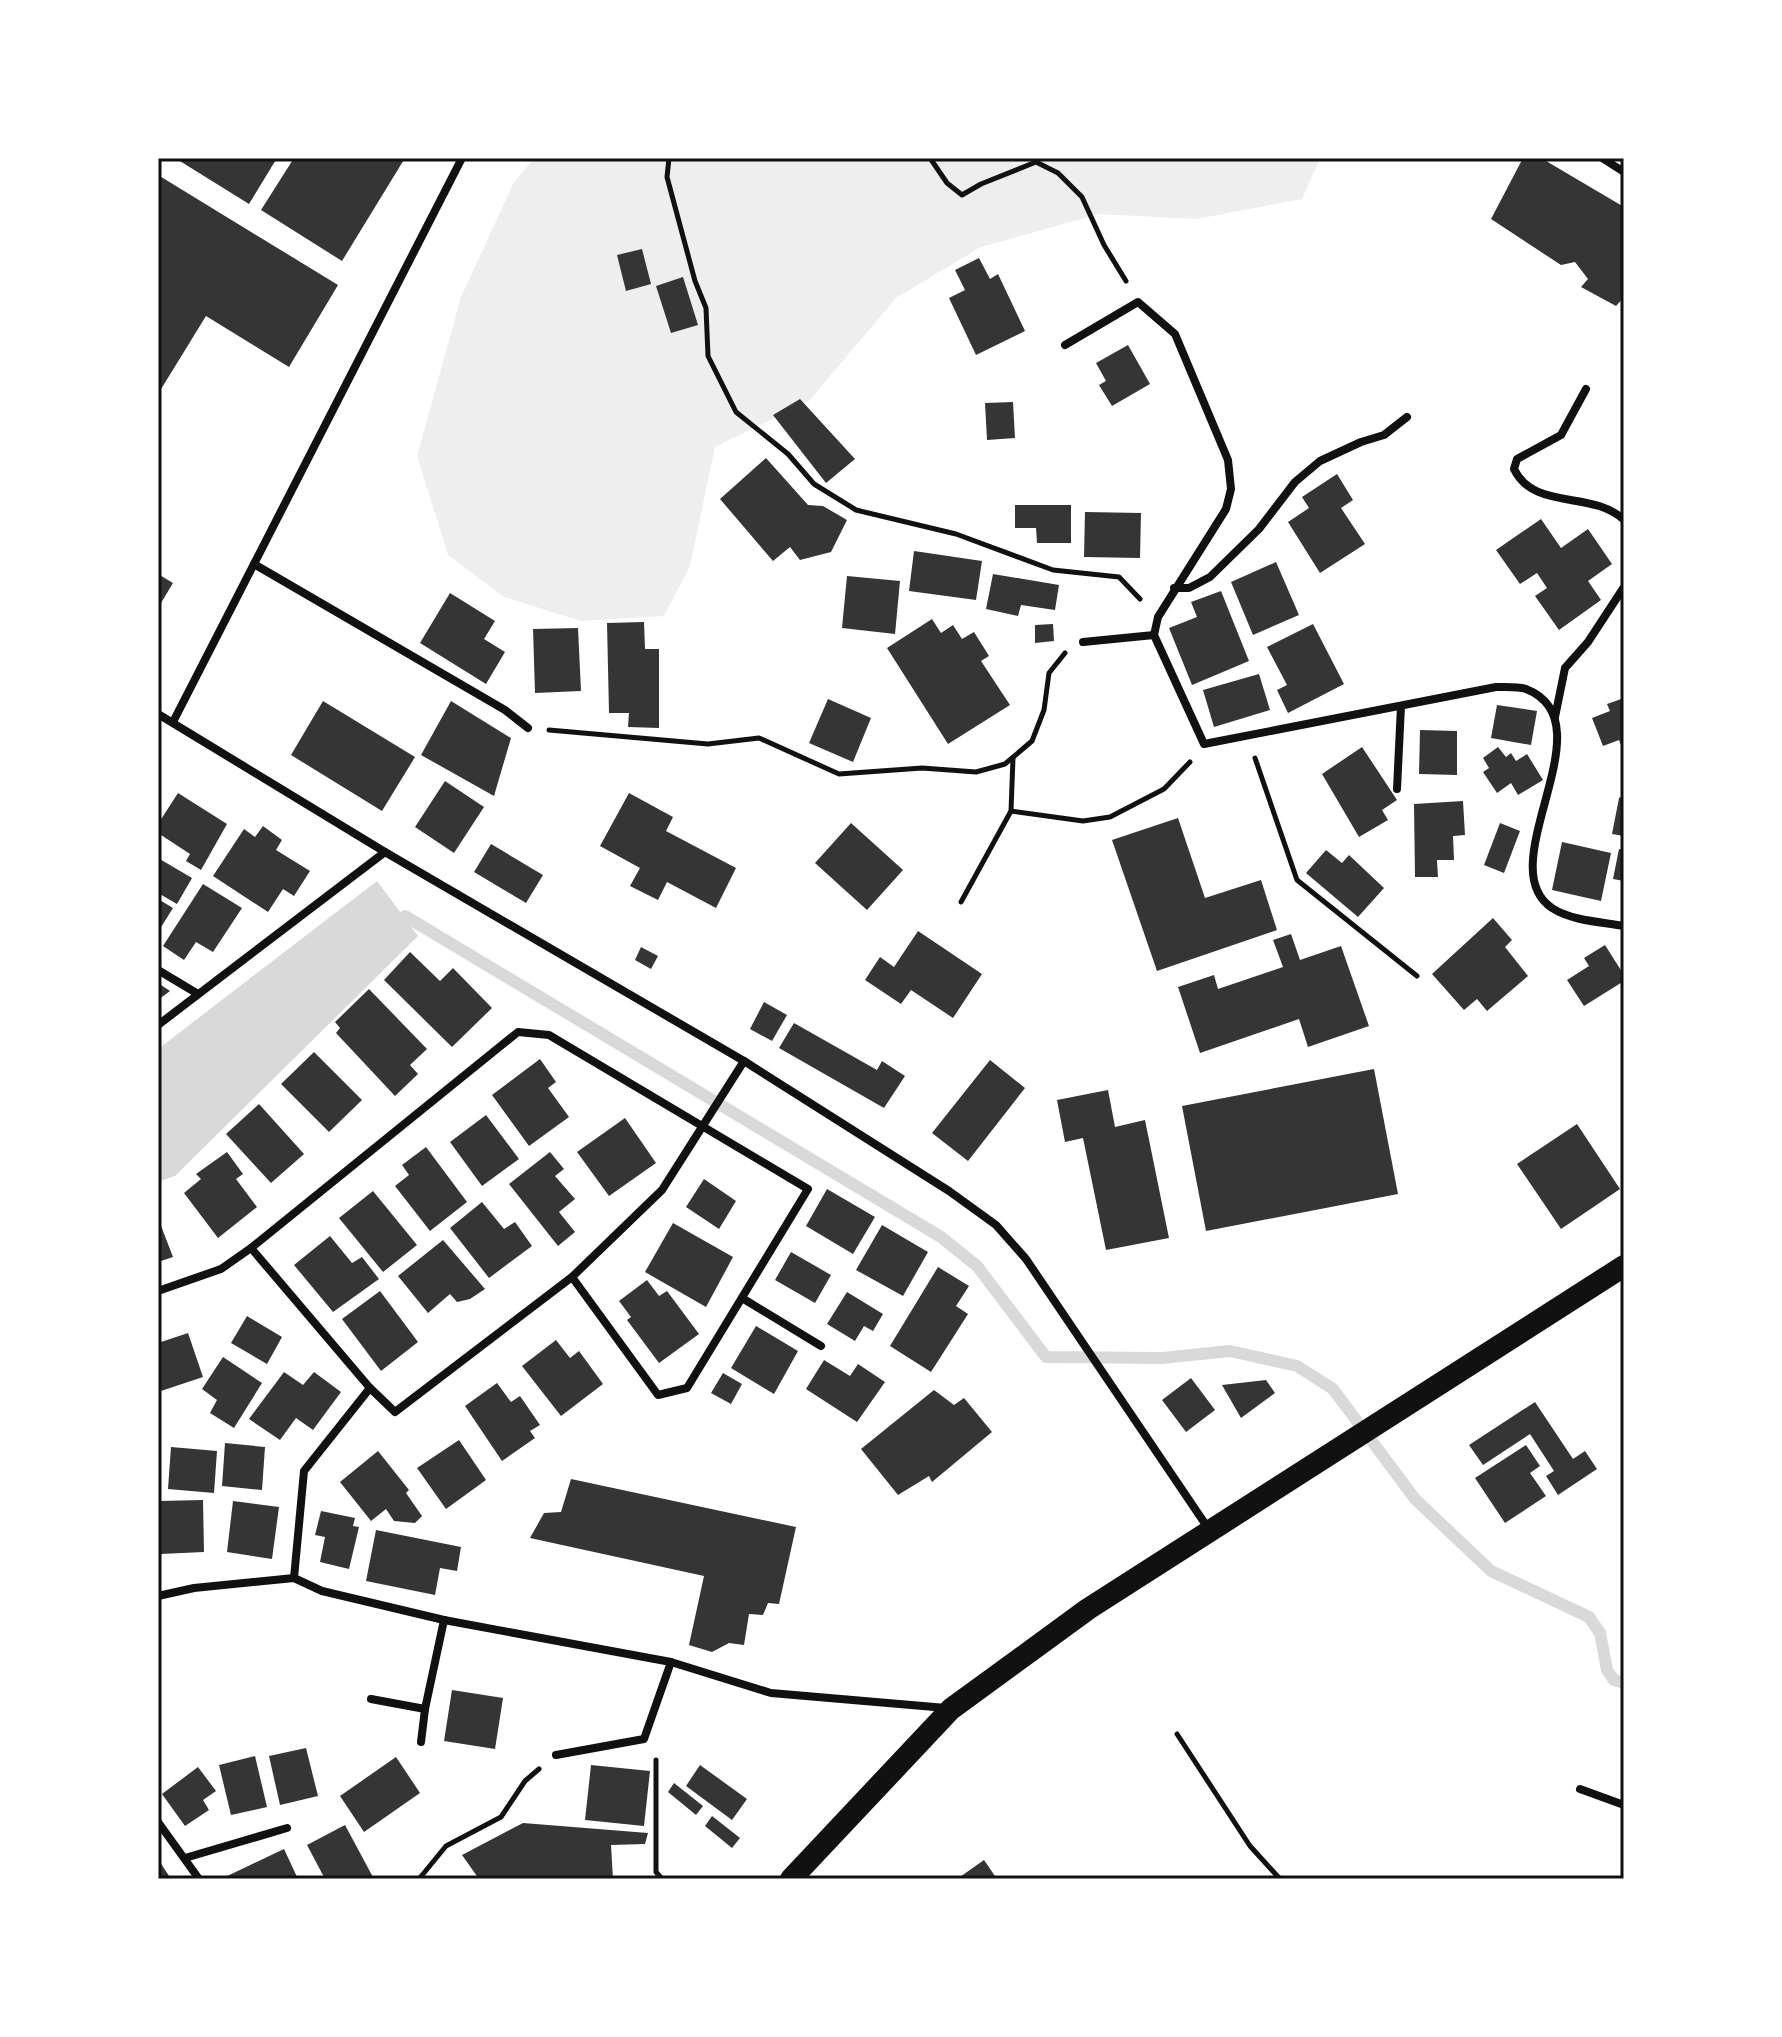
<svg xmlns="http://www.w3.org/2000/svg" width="1782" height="2037" font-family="'Fira Sans',sans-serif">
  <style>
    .green { fill: #eee }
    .water { fill: #d9d9d9 }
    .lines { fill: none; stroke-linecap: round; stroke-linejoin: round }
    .stream { stroke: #d9d9d9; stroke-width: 12 }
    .building { fill: #353535 }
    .path { stroke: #111; stroke-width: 5 }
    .minor { stroke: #111; stroke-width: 8 }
    .trunk { stroke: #111; stroke-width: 22 }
    .neatline { fill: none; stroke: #111; stroke-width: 3 }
  </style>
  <rect width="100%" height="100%" fill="#fff"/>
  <polygon class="green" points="534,158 1320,158 1302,199 1196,219 1099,214 981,247 896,298 809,401 715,447 690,566 664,616 581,621 504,597 448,555 417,456 461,297 514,182"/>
  <polygon class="water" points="377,881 418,936 175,1176 158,1182 158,1049"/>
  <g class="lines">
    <polyline class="stream" points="405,916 941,1237 977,1266 1046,1357 1162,1358 1230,1351 1297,1366 1333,1389 1415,1499 1491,1571 1589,1617 1600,1633 1607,1670 1614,1680 1624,1683"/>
  </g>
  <g class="building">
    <polygon points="175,158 277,158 249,204"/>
    <polygon points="294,158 405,158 342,261 261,210"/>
    <polygon points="1523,158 1541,158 1624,207 1624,297 1616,306 1581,287 1588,279 1575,262 1561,265 1491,219"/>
    <polygon points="158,175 338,285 289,367 206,316 158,394"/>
    <polygon points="642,249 651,284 626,291 617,255"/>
    <polygon points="979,258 990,279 998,274 1025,331 976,355 949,298 965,290 955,270"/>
    <polygon points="683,277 698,325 671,333 656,286"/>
    <polygon points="1128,345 1150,384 1112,406 1099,385 1106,381 1096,363"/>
    <polygon points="800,399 855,459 826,483 773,415"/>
    <polygon points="1013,402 1015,438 987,440 985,403"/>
    <polygon points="766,458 808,505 823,506 847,520 831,552 800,560 790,547 773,561 720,499"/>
    <polygon points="1337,474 1353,500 1341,508 1365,544 1320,573 1288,522 1309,508 1302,497"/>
    <polygon points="1015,505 1071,505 1071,543 1037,543 1036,528 1015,528"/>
    <polygon points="1085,512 1141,513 1140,558 1084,557"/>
    <polygon points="1541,519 1561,548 1588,529 1612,564 1588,581 1601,600 1559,630 1535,596 1547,588 1537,573 1520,584 1496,550"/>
    <polygon points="914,551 982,561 976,600 909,591"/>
    <polygon points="1276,562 1299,615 1253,635 1231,582"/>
    <polygon points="158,574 173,583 158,608"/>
    <polygon points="993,574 1059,585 1055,610 1021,605 1018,616 986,609"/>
    <polygon points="847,576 900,581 895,634 842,628"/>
    <polygon points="1221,591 1249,661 1192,685 1169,628 1197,617 1191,602"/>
    <polygon points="450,593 495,621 484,639 505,652 486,684 420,643"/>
    <polygon points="932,619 941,633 953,625 962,639 974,632 989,656 981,661 1010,705 948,744 887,648"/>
    <polygon points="644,622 645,649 659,649 659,728 628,727 629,713 609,713 607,623"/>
    <polygon points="1053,624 1054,641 1035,643 1035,625"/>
    <polygon points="1313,624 1344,684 1288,713 1277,690 1287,685 1267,647"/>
    <polygon points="578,628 581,691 535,693 533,629"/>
    <polygon points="1259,674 1270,710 1214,727 1203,690"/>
    <polygon points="1624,698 1624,752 1619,740 1603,746 1592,718 1610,711 1607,704"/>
    <polygon points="828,699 871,718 853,762 809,743"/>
    <polygon points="323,701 415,757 382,811 291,755"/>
    <polygon points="451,701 511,738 494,796 421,755"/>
    <polygon points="1497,705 1537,711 1531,745 1491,738"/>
    <polygon points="1420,730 1457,731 1457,775 1419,774"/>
    <polygon points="1362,747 1397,800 1382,810 1388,820 1359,837 1322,774"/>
    <polygon points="1498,747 1506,757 1511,753 1516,761 1527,754 1543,780 1518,795 1511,783 1497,793 1483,772 1489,768 1483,758"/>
    <polygon points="445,781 484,807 454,853 415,827"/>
    <polygon points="178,793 227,824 201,870 186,861 190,854 158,833 158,824"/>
    <polygon points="629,793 673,817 666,831 736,868 716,908 667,882 658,900 630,886 640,868 600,846"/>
    <polygon points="1624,795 1624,836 1612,834 1619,798"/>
    <polygon points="1463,801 1465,835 1453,836 1454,860 1437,860 1438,877 1415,877 1414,804"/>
    <polygon points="1178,818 1205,898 1261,880 1277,930 1157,971 1112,840"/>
    <polygon points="851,823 903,870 867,910 815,863"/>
    <polygon points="1500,823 1520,831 1504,873 1484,865"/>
    <polygon points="263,826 282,840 276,850 310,871 294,896 283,889 268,912 213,876 244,829 255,837"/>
    <polygon points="1562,842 1611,853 1601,901 1552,890"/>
    <polygon points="491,844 543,875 526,903 474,872"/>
    <polygon points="1619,849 1624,850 1624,881 1613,879"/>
    <polygon points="1326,850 1342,863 1349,855 1384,888 1358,917 1306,873"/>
    <polygon points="158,858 192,878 177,904 158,893"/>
    <polygon points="203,884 242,908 213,952 196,942 184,960 163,946"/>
    <polygon points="158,899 173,908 158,932"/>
    <polygon points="1493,918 1512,940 1505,947 1528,976 1487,1011 1477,999 1464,1010 1432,974"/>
    <polygon points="918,931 982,974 953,1018 911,990 901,1004 865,980 880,957 894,967"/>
    <polygon points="1291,934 1300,960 1341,946 1369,1026 1308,1047 1299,1019 1200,1053 1178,987 1214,975 1218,989 1283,967 1273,940"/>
    <polygon points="1605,945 1624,975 1624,981 1584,1006 1567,980 1589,966 1584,958"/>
    <polygon points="641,947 658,956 651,969 635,960"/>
    <polygon points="410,952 440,981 453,968 492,1008 452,1047 384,980"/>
    <polygon points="158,983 170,991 158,1000"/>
    <polygon points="369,989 427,1049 410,1065 418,1074 395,1096 336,1033 340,1028 335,1022"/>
    <polygon points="764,1002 787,1015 772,1041 750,1029"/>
    <polygon points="794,1023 877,1070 882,1061 905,1076 884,1108 779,1048"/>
    <polygon points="314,1052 362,1100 329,1132 281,1084"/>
    <polygon points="540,1059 556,1082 548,1088 569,1117 529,1146 492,1095"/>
    <polygon points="990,1060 1025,1088 968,1161 932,1133"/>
    <polygon points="1374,1069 1398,1194 1206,1231 1182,1106"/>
    <polygon points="1108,1090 1115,1127 1145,1120 1169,1238 1106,1250 1083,1138 1065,1142 1057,1100"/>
    <polygon points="259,1104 304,1154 271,1183 226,1134"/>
    <polygon points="486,1115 519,1159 482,1186 450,1142"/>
    <polygon points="625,1118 656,1163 609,1196 577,1152"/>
    <polygon points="1577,1124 1620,1189 1561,1229 1517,1164"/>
    <polygon points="426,1147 467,1202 430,1231 395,1186 409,1175 402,1165"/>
    <polygon points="227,1152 243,1174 236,1179 257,1207 218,1238 184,1193 201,1179 196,1174"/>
    <polygon points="550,1152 564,1169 555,1176 575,1199 559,1212 575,1232 558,1246 509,1184"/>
    <polygon points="704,1179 736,1201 719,1229 686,1207"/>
    <polygon points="827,1189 875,1217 853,1254 806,1226"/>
    <polygon points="373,1191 417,1245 383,1272 339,1218"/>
    <polygon points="482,1202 504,1229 515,1222 532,1246 489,1278 450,1228"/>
    <polygon points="158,1218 173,1257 158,1262"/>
    <polygon points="673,1223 733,1257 706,1307 645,1272"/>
    <polygon points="882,1225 928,1252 903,1296 856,1270"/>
    <polygon points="330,1236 352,1263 362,1257 379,1279 333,1312 294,1265"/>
    <polygon points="443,1240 485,1289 470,1299 457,1302 450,1294 428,1313 398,1276"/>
    <polygon points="791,1252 831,1275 815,1303 775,1280"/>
    <polygon points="938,1267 969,1286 956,1306 968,1314 931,1372 890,1346"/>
    <polygon points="647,1280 659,1296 667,1291 699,1334 659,1363 627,1320 631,1317 619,1301"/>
    <polygon points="380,1291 418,1342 381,1371 342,1319"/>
    <polygon points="847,1292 883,1314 873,1331 864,1326 855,1341 827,1324"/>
    <polygon points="247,1316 282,1337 267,1364 231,1343"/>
    <polygon points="756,1326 798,1351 774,1394 731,1368"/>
    <polygon points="188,1333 203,1377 158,1392 158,1343"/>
    <polygon points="556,1340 570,1358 579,1351 603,1384 561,1416 522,1366"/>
    <polygon points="223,1357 262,1383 234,1428 210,1413 217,1400 202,1389"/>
    <polygon points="824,1360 850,1376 858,1364 885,1382 857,1422 806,1389"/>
    <polygon points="284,1372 303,1385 314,1372 341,1392 313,1430 296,1418 280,1440 249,1419"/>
    <polygon points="723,1373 742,1384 731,1404 711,1393"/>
    <polygon points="1191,1378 1215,1410 1186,1432 1162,1400"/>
    <polygon points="1266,1380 1275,1393 1241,1418 1222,1385"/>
    <polygon points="497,1383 511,1402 520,1396 540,1425 530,1431 535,1438 502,1461 465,1406"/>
    <polygon points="934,1390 954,1405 964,1398 992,1432 932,1482 929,1476 898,1495 861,1449"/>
    <polygon points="1535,1402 1573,1459 1585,1451 1597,1469 1558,1495 1546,1476 1554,1471 1530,1434 1483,1465 1469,1445"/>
    <polygon points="459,1440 486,1480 446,1509 417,1468"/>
    <polygon points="225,1443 265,1447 262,1490 222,1486"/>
    <polygon points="1526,1445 1540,1466 1530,1473 1546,1496 1505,1523 1475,1478"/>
    <polygon points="171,1447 217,1451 214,1493 168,1489"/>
    <polygon points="378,1451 409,1490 406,1493 422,1516 415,1523 394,1521 386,1509 371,1521 340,1482"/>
    <polygon points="571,1479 796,1527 779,1604 768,1603 763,1615 749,1614 744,1645 729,1643 712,1652 689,1645 704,1576 530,1538 544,1513 561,1512"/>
    <polygon points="203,1500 204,1552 161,1554 159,1501"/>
    <polygon points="233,1501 279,1507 272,1559 227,1552"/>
    <polygon points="321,1511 355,1518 353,1526 359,1527 349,1569 320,1562 325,1537 315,1535"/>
    <polygon points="376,1530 461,1547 457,1571 440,1568 435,1595 366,1581"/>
    <polygon points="452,1690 503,1698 495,1749 444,1741"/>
    <polygon points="306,1748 318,1796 280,1805 269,1756"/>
    <polygon points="255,1756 267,1807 231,1815 219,1765"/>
    <polygon points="396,1757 420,1793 364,1832 340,1796"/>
    <polygon points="591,1765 650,1771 644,1826 585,1820"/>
    <polygon points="700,1765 747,1799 732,1820 686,1786"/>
    <polygon points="198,1767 216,1791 203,1800 209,1810 185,1826 162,1794"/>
    <polygon points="674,1783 703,1806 696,1815 668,1792"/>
    <polygon points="712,1816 740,1838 732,1848 705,1826"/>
    <polygon points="523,1823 648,1833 645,1844 611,1845 613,1879 479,1879 462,1855"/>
    <polygon points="345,1825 374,1879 325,1879 307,1845"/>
    <polygon points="284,1849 298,1879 221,1879"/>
    <polygon points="158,1859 171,1879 158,1879"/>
    <polygon points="984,1860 997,1879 957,1879"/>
  </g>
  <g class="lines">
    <g class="path">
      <polyline points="669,158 667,177 695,281 706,308 708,356 736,412 788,454 814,484 856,510 956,534 1053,570 1119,577 1140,599"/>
      <polyline points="930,158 947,183 962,195 981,184 1036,162 1058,173 1082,197 1104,245 1126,281"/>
      <polyline points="549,730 708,744 759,738 839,774 922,768 976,772 1005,764 1032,741 1044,710 1049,673 1065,653"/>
      <polyline points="1255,758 1297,880 1417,976"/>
      <polyline points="1011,811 1083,821 1110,817 1164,789 1190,762"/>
      <polyline points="961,902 1011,811 1013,758"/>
      <polyline points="1177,1734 1250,1846 1280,1879"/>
      <polyline points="656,1760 656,1872 662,1879"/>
      <polyline points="419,1879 446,1846 501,1817 525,1781 539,1769"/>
    </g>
    <g class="minor">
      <polyline points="1602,158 1624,172"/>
      <path d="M1065 345 1138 302 1175 334 1228 460 1231 489 1226 509 1158 617 1154 635 1204 744 1496 687C1505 687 1518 686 1526 689 1611 722 1488 866 1552 908 1572 921 1602 922 1624 926"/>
      <path d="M1586 389 1561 435 1517 459 1514 469C1534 511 1593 490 1624 520"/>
      <polyline points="254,564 505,710 528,728"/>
      <polyline points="1174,588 1189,588 1210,577 1259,529 1295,482 1320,461 1361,442 1384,435 1407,417"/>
      <polyline points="1083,642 1154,635"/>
      <polyline points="158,714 385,852 744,1061 949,1191 996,1225 1026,1259 1210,1531"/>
      <polyline points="1555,717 1565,668 1588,642 1624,587"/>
      <polyline points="173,722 462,158"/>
      <polyline points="1397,789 1401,706"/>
      <polyline points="158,970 198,994"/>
      <polyline points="158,1025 385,852"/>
      <polyline points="158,1291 221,1269 251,1248"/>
      <polyline points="742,1298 821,1346"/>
      <polyline points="370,1388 251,1248 518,1032 549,1035 808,1189 687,1388 658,1395 572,1277"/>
      <polyline points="294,1578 304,1471 370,1388 395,1412 572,1277 662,1190 744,1061"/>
      <polyline points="158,1596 194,1588 294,1578 322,1591 444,1620 671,1662 771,1693 946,1708"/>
      <polyline points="371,1699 425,1709 444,1620"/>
      <polyline points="421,1742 425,1709"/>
      <polyline points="556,1755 644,1739 671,1662"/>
      <polyline points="1580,1789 1624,1805"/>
      <polyline points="158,1822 199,1879"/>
      <polyline points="185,1858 287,1828"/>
    </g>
    <polyline class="trunk" points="791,1879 951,1709 1088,1609 1624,1266"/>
  </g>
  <rect width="1782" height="2037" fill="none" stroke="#ffffff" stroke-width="320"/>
  <rect x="160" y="160" width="1462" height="1717" class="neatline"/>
</svg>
